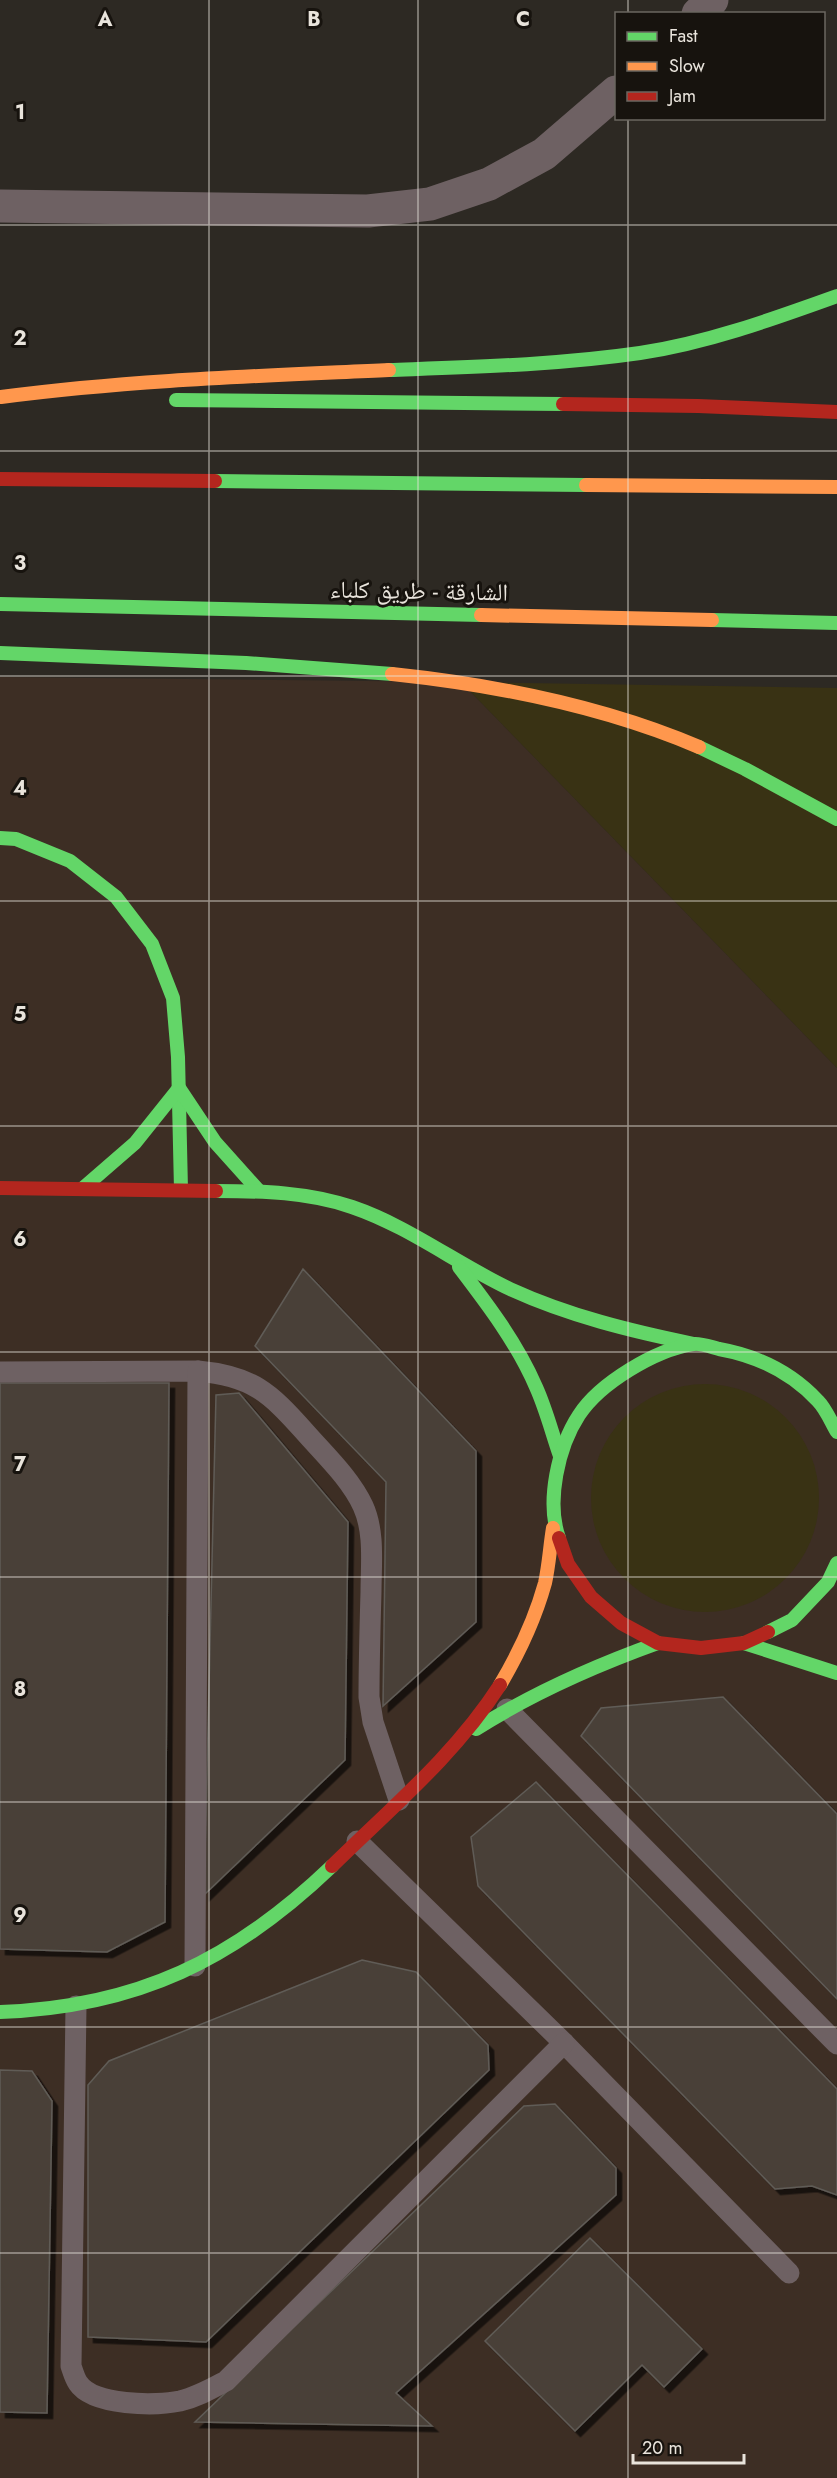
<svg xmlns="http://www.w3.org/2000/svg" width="837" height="2478" font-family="Jost,'Noto Naskh Arabic',sans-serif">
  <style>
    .industrial { fill: #3d2e24 }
    .sand { fill: #393214 }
    .building { fill: #494139; stroke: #605c57; stroke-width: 1.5; filter: url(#shadow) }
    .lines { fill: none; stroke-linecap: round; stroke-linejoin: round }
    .lane { stroke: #6e6163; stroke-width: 21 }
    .street { stroke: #6e6163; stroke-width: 33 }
    .fast { stroke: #63d668; stroke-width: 14 }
    .slow { stroke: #ff974d; stroke-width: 14 }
    .jam { stroke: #b3261e; stroke-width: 14 }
    .grid { fill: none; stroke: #e9e4dc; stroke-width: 1.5; stroke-opacity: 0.55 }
    .labels { text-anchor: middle; stroke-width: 6; stroke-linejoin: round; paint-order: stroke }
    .street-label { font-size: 24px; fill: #e9e4dc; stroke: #17130e }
    .grid-label { font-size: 20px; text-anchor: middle; font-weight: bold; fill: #e9e4dc; stroke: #17130e; stroke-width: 6; stroke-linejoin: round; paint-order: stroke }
  </style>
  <defs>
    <filter id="shadow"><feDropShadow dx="5.5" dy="5.5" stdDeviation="0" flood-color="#0009"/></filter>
  </defs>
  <rect width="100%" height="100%" fill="#2d2923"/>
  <polygon class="industrial" points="0,677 461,682 837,1068 837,2478 0,2478"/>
  <g class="sand">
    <polygon points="461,682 837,688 837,1068"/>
    <circle cx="705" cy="1498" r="114"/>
  </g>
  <g class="building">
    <polygon points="303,1269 476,1451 476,1622 383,1706 386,1482 255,1346"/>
    <polygon points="0,1383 169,1383 165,1922 107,1952 0,1949"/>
    <polygon points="239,1393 348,1522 345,1760 204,1895 216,1395"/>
    <polygon points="723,1697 837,1814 837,1999 581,1736 601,1708"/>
    <polygon points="536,1782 837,2089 837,2195 812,2186 775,2189 478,1886 471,1837"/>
    <polygon points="362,1960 416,1972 488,2045 489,2070 206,2342 88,2337 88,2085 109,2061"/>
    <polygon points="0,2070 32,2071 52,2101 47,2413 0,2412"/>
    <polygon points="555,2104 616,2168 616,2195 396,2393 432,2426 195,2422 524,2106"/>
    <polygon points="590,2238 702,2349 664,2387 642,2365 575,2431 485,2341"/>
  </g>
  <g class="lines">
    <g class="lane">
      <path d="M0 1372 198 1371C252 1376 269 1392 304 1431 325 1455 350 1478 363 1506 375 1532 371 1565 371 1592 370 1627 369 1662 369 1697L373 1722 399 1800"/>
      <polyline points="507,1709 837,2044"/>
      <polyline points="357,1841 564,2043 789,2273"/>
      <polyline points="195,1966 198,1371"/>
      <path d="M76 2006 71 2366C73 2372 75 2379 78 2383 93 2406 156 2406 180 2401 197 2397 211 2389 226 2381L564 2043"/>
    </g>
    <g class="street">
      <polyline points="698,14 712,0"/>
      <polyline points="0,206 368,211 430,204 489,184 544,154 616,92"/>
    </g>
    <g class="fast">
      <path d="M389 370C472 367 557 365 640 353 707 343 773 319 837 296"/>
      <polyline points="176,400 563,404"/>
      <polyline points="215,481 586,485"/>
      <polyline points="0,604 481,615"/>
      <polyline points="712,620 837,623"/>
      <polyline points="0,653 246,663 392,674"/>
      <polyline points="699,747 745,769 837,819"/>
      <polyline points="0,838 16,839 70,861 116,897 152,944 173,998 178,1057 181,1190"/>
      <polyline points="82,1189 135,1143 179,1088 215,1142 259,1191"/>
      <path d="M216 1191C262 1191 308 1192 352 1207 408 1226 457 1264 510 1289 569 1316 631 1331 694 1344"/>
      <path d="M459 1267C488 1305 517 1343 536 1387 546 1409 552 1433 560 1456"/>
      <path d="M559 1538C546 1502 558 1447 579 1415 600 1383 655 1350 693 1344 701 1343 711 1347 719 1349 758 1356 791 1372 818 1401 826 1409 831 1422 837 1432"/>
      <polyline points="768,1632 792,1620 828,1582 837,1563"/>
      <polyline points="744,1643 837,1673"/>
      <path d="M476 1729C533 1693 594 1666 658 1643"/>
      <path d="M0 2012C137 2007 234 1960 332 1866"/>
    </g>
    <g class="slow">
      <path d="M1 397C130 380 259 376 389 370"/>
      <polyline points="586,485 837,487"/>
      <polyline points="481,615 712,620"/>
      <path d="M392 674C496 685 603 706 699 747"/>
      <path d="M500 1685C519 1653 535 1619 545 1583 549 1565 550 1546 553 1528"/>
    </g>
    <g class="jam">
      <polyline points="563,404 698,406 837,412"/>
      <polyline points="0,479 215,481"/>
      <polyline points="0,1188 216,1191"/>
      <polyline points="559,1538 568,1564 591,1597 621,1623 658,1643 701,1648 744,1643 768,1632"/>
      <path d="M332 1866C391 1808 455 1755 500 1685"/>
    </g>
  </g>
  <path class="grid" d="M209 0V2478M418 0V2478M628 0V14M628 118V2478M0 225H837M0 451H837M0 676H837M0 901H837M0 1126H837M0 1352H837M0 1577H837M0 1802H837M0 2027H837M0 2253H837"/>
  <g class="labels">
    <g class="street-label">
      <text transform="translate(419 591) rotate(1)" y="8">الشارقة - طريق كلباء</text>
    </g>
  </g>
  <g class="grid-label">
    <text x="105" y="26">A</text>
    <text x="314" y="26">B</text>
    <text x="523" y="26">C</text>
    <text x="20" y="119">1</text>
    <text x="20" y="345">2</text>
    <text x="20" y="570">3</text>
    <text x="20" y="795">4</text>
    <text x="20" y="1021">5</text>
    <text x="20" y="1246">6</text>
    <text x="20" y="1471">7</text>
    <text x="20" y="1696">8</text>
    <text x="20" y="1922">9</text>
  </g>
  <rect x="615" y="12" width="210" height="108" fill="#17130e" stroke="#6b6760" stroke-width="1.5"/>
  <rect x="627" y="32" width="30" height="9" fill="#63d668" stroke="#6b6760" stroke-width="1.5"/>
  <text x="669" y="42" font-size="18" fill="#e9e4dc">Fast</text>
  <rect x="627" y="62" width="30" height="9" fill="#ff974d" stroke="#6b6760" stroke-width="1.5"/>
  <text x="669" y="72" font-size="18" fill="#e9e4dc">Slow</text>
  <rect x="627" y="92" width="30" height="9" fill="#b3261e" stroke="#6b6760" stroke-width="1.5"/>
  <text x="669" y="102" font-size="18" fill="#e9e4dc">Jam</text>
  <path d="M633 2454v9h111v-9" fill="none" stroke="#e9e4dc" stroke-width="3"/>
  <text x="642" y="2454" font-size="18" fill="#e9e4dc" stroke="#17130e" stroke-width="4.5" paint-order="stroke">20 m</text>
</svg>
